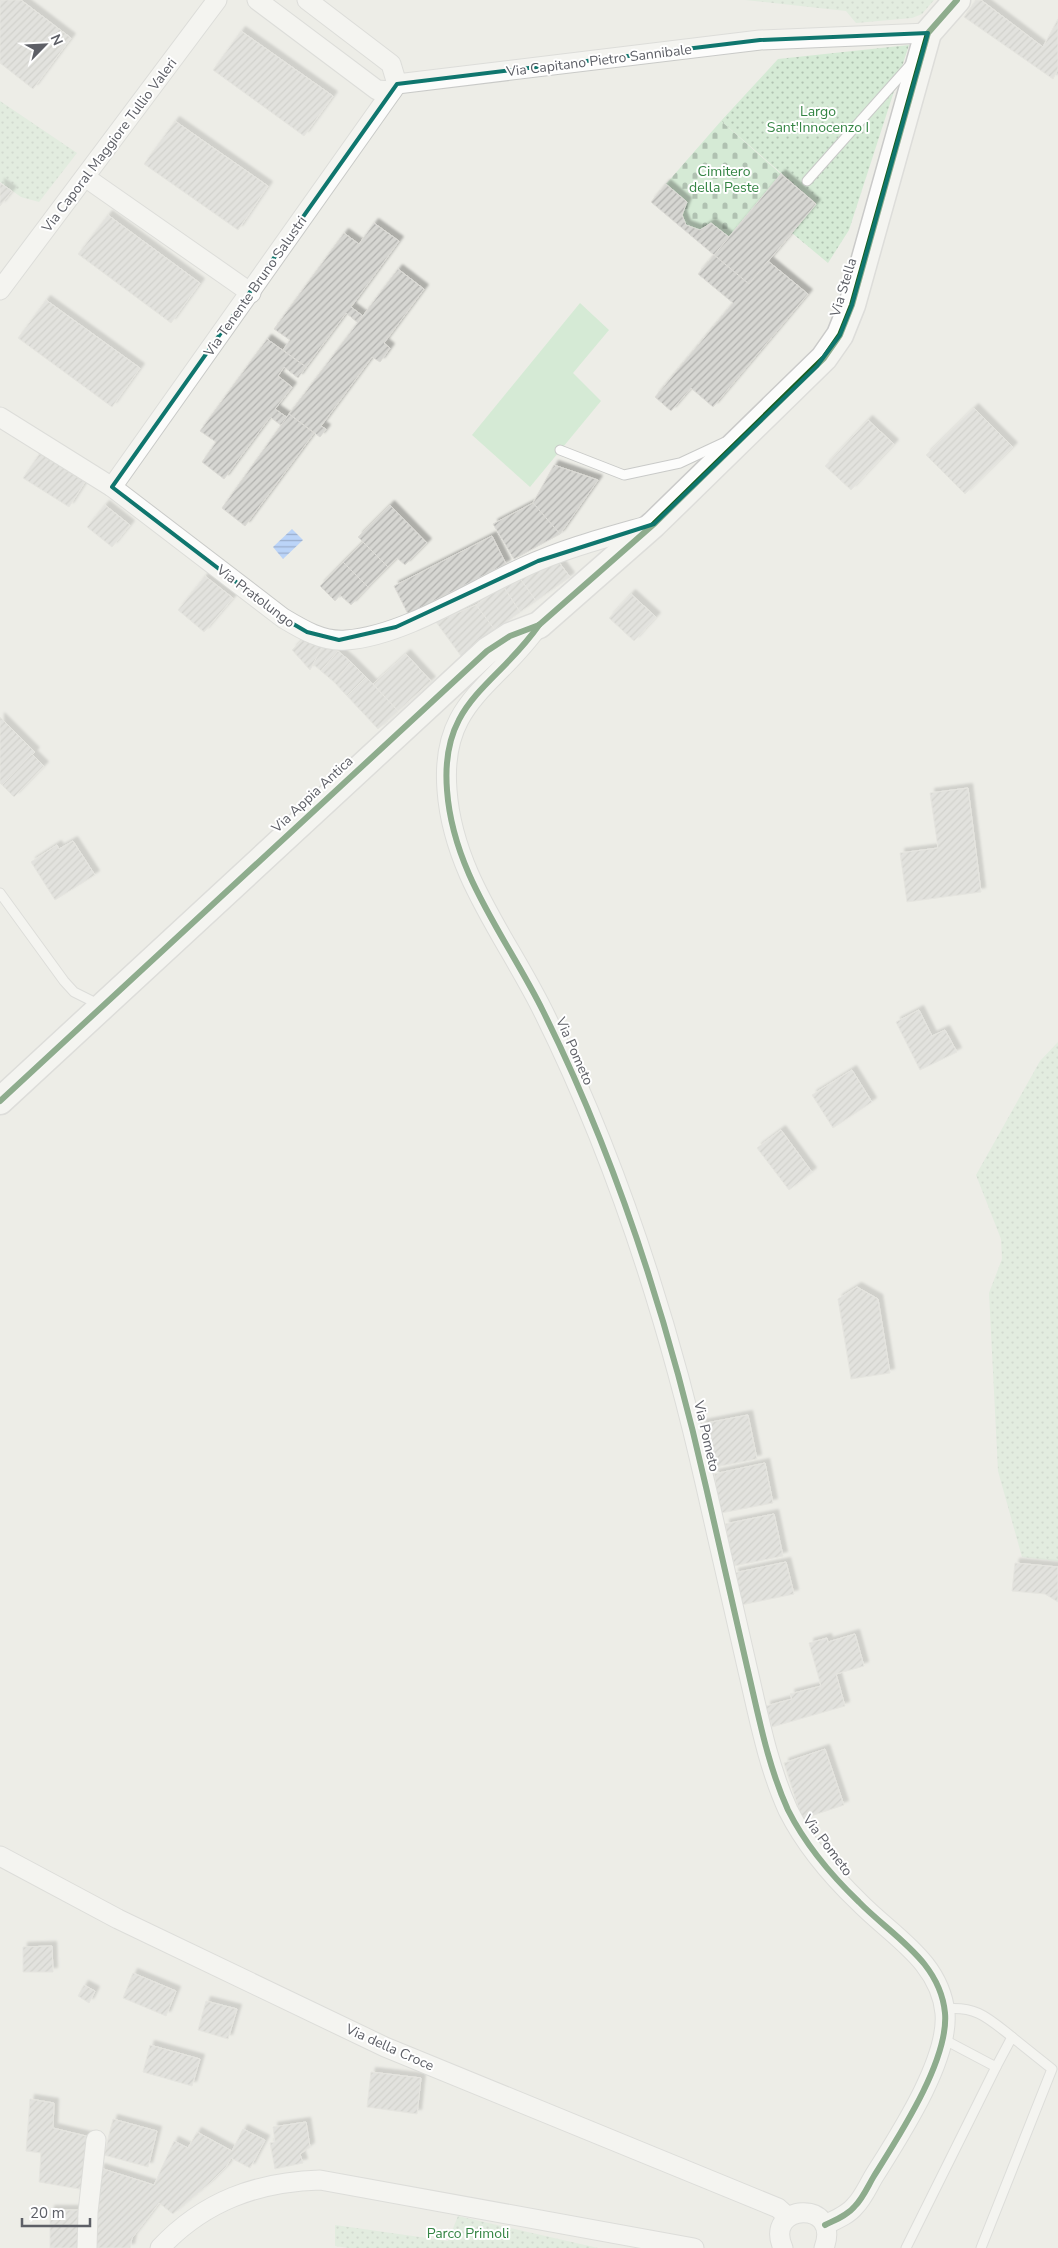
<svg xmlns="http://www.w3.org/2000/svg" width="1058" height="2248" font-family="'Nunito Sans',sans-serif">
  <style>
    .green { fill: url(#green-dots) }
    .cemetery { fill: url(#cemetery-stones) }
    .pitch { fill: #d5ead5 }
    .water { fill: url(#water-rules) }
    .building { fill: url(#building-hatch); stroke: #dcdbd6; filter: url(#shadow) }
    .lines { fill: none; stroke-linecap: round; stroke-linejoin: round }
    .lane-casing { stroke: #c9cac8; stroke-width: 11 }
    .street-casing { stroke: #c9cac8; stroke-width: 21 }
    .secondary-casing { stroke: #cacac9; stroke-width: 29 }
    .lane { stroke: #fcfcfb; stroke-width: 9 }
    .street { stroke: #fcfcfb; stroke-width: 19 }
    .secondary { stroke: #fcfcfb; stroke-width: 26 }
    .cycleway-casing { stroke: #fff; stroke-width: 9 }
    .cycleway { stroke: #1b5e20; stroke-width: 6 }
    .marked { fill: none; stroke: #0f766e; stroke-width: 4; stroke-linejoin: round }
    .labels { text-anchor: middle; stroke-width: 4; stroke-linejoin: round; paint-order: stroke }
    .street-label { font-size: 14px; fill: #5d5f66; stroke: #fff }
    .park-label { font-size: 14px; fill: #358544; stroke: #fff }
  </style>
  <defs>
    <pattern id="green-dots" width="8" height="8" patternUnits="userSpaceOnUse" patternTransform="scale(1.25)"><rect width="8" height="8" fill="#d5ead5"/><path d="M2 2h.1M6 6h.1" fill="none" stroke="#b0c1b1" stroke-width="1.8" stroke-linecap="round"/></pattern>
    <pattern id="cemetery-stones" width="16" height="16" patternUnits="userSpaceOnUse" patternTransform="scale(1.25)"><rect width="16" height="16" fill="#d5ead5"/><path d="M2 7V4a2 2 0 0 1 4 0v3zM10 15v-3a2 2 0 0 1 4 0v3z" fill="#b0c1b1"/></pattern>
    <pattern id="water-rules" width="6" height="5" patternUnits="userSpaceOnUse" patternTransform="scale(1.25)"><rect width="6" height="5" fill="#bbd4f8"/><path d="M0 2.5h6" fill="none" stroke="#9bafcd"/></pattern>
    <pattern id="building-hatch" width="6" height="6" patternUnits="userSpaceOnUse" patternTransform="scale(1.25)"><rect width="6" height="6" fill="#d6d6d2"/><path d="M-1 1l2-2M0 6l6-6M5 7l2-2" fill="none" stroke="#b1b1ae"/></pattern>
    <filter id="shadow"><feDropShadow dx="4.5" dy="-4.5" stdDeviation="1" flood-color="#0004"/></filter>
  </defs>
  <rect width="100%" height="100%" fill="#edede7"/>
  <g class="green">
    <polygon points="745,0 934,0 922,14 912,18 856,23 846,11"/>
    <polygon points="909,45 849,230 828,263 792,233 816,203 721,121 778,59"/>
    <polygon points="0,101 77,153 39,202 21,197 0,182"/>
    <polygon points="1058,1042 1058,1561 1022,1557 998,1471 989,1293 1002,1259 1001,1239 976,1175 1040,1061"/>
    <polygon points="458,2216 598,2248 349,2248 335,2246 335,2225 448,2241"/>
  </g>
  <polygon class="cemetery" points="721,121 781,174 729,237 711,223 700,230 686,225 682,215 687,202 666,184"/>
  <polygon class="pitch" points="580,303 609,330 573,373 601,401 530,487 472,435"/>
  <polygon class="water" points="292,529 303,540 283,559 273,547"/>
  <g class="building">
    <polygon points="0,0 21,0 71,38 33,89 0,63"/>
    <polygon points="976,0 981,0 1043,47 1058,19 1058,69 1053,79 964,17"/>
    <polygon points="241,31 333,96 304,136 213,70"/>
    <polygon points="175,121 268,186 238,230 144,164"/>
    <polygon points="781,174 816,204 749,284 714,255"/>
    <polygon points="0,183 12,191 0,206"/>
    <polygon points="666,184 687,202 682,215 686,225 700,230 711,223 729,237 714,255 651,202"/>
    <polygon points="108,215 200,283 171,323 78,254"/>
    <polygon points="374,223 399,241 351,307 363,316 358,323 346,313 306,367 283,350 290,340 274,329 344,233 359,244"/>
    <polygon points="714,255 749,284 768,261 808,294 713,407 691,388 671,411 655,397 733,303 698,274"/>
    <polygon points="398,269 424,289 384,343 390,348 380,362 372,357 321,426 326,429 320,437 289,414"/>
    <polygon points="46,300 140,368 112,407 18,338"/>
    <polygon points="267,339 306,367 298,378 284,367 278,376 292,387 275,409 288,418 282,426 270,417 224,479 202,462 216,442 200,431"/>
    <polygon points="974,408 1013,447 965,494 926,455"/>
    <polygon points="289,414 314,433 245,526 222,508"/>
    <polygon points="868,420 894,444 851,490 825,466"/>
    <polygon points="40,453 85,482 69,507 23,478"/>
    <polygon points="554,465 598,480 560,534 533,503"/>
    <polygon points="533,503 560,534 514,559 493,524"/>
    <polygon points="105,505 130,525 112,547 87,527"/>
    <polygon points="390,505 427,543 405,565 397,558 388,567 358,537"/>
    <polygon points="492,536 506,564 408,614 394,586"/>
    <polygon points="363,542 388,567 368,587 343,562"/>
    <polygon points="558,561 570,577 536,601 519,577"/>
    <polygon points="343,562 368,587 351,605 340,595 335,601 320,586"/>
    <polygon points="205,576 233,598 204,632 178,610"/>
    <polygon points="519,577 536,601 520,612 503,586"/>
    <polygon points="503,586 520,612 495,630 476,605"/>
    <polygon points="631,594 656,617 634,641 609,618"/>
    <polygon points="476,605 495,630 461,656 436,622"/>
    <polygon points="303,639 324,644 310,670 292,650"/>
    <polygon points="324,644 338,651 321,671 313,664"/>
    <polygon points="338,651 351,662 334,682 321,671"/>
    <polygon points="406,654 431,681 398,711 373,684"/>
    <polygon points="351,662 366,677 347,696 334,682"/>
    <polygon points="366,677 398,711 378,729 347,696"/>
    <polygon points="0,717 35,752 2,785 0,783"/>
    <polygon points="32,754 44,766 14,797 2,785"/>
    <polygon points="968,788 981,892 907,902 900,853 938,848 930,793"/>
    <polygon points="73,841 95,875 55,900 31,862 57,845 59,849"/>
    <polygon points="919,1010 932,1036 945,1030 957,1052 920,1070 896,1022"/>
    <polygon points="852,1070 872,1102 833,1128 812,1095"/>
    <polygon points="781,1130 812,1172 789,1190 757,1148"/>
    <polygon points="857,1287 878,1299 890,1373 851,1379 838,1299"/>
    <polygon points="748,1415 757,1459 710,1468 701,1424"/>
    <polygon points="765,1463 773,1503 721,1513 714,1474"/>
    <polygon points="774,1514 783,1556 734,1566 725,1524"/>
    <polygon points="786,1562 794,1594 741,1605 734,1573"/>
    <polygon points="1015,1563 1058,1567 1058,1602 1045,1594 1012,1591"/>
    <polygon points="855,1634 864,1666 836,1674 845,1706 772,1727 766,1706 792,1699 790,1694 821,1686 809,1643 827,1638 828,1642"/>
    <polygon points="825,1749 844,1805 802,1819 784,1763"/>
    <polygon points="52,1946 53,1972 23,1972 23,1947"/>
    <polygon points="133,1973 176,1991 166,2016 123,1998"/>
    <polygon points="84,1985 95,1991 89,2003 78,1996"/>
    <polygon points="206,2001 237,2009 228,2039 198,2030"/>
    <polygon points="150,2045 200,2059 192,2086 143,2072"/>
    <polygon points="371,2072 421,2078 417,2114 367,2107"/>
    <polygon points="30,2099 54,2103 53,2128 90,2137 85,2190 39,2182 41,2153 26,2151"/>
    <polygon points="113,2119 157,2131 148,2167 104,2155"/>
    <polygon points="306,2122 310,2147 300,2154 303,2163 275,2169 270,2143 275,2142 273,2127"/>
    <polygon points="243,2129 265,2140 250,2168 231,2158 226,2167 210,2183 173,2214 159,2203 132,2238 130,2248 90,2248 100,2168 154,2185 174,2141 188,2148 197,2132 232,2151"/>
    <polygon points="50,2210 82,2210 83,2248 50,2248"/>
  </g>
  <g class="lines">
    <defs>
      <g id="lane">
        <polyline points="807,181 911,64"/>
        <polyline points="560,450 624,475 680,463 725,442"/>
        <polyline points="0,893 64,981 74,992 100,1005"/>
        <path d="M945 2009C977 2006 988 2018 1012 2037"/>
        <polyline points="906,2248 996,2067 943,2039"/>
        <polyline points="981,2248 1052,2069 1012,2037 996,2067"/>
      </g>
      <g id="street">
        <polyline points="257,0 377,90 392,91"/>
        <polyline points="307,0 391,64 397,84"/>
        <polyline points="397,84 760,40 928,33"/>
        <polyline points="85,177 251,293"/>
        <polyline points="0,290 217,0"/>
        <path d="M0 417 112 487 283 618C303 630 323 642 346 640 404 636 471 591 524 567 565 548 608 537 650 525"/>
        <polyline points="112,487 397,84"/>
        <path d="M539 625C495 688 440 701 447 790 453 874 507 938 543 1011 618 1162 669 1323 706 1487 720 1548 734 1610 748 1671 759 1718 768 1766 788 1810 805 1844 832 1876 859 1902 892 1936 940 1961 945 2013 949 2060 899 2136 874 2176 868 2186 863 2198 855 2206 848 2215 835 2220 825 2225"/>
        <polyline points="0,1856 118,1919 385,2047 778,2208 788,2217"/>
        <polyline points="87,2248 88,2212 96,2140"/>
        <path d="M160 2248C204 2201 257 2182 320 2180L694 2248"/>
        <path d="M783 2248C763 2203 842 2199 824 2248"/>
      </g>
      <polyline id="secondary" points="0,1101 487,651 510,636 539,625 654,524 824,358 840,335 852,305 928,33 957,0"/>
    </defs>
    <use href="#lane" class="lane-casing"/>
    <use href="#street" class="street-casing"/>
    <use href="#secondary" class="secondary-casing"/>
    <use href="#lane" class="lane"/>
    <use href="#street" class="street"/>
    <use href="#secondary" class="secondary"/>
    <defs>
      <g id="cycleway">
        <path d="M539 625C495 688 440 701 447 790 453 874 507 938 543 1011 618 1162 669 1323 706 1487 720 1548 734 1610 748 1671 759 1718 768 1766 788 1810 805 1844 832 1876 859 1902 892 1936 940 1961 945 2013 949 2060 899 2136 874 2176 868 2186 863 2198 855 2206 848 2215 835 2220 825 2225"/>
        <polyline points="0,1101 487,651 510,636 539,625 654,524 824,358 840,335 852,305 928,33 957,0"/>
      </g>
    </defs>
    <use href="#cycleway" class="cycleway-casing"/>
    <use href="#cycleway" class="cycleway"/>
  </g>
  <path d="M0 0H1058V2248H0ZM928 33 852 305 840 335 817 366 654 524 538 561 396 627 339 640 307 632 283 618 112 487 397 84 760 40Z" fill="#edede7" fill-opacity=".55" fill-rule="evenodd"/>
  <path class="marked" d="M928 33 852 305 840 335 817 366 654 524 538 561 396 627 339 640 307 632 283 618 112 487 397 84 760 40Z"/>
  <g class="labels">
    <g class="street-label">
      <text transform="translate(599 60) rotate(-7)" y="5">Via Capitano Pietro Sannibale</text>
      <text transform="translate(109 145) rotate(-53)" y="5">Via Caporal Maggiore Tullio Valeri</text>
      <text transform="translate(255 286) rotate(-55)" y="5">Via Tenente Bruno Salustri</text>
      <text transform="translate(843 287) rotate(-73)" y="5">Via Stella</text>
      <text transform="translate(256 596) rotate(37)" y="5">Via Pratolungo</text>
      <text transform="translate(312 794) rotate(-43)" y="5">Via Appia Antica</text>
      <text transform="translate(575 1051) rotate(66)" y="5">Via Pometo</text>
      <text transform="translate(707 1436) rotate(77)" y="5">Via Pometo</text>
      <text transform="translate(828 1845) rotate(53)" y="5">Via Pometo</text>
      <text transform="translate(390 2047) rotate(24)" y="5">Via della Croce</text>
    </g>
    <g class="park-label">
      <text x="818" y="116">Largo<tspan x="818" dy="16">Sant'Innocenzo I</tspan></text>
      <text x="724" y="176">Cimitero<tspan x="724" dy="16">della Peste</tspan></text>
      <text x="468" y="2238">Parco Primoli</text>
    </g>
  </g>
  <g transform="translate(45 45) rotate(66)" stroke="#ffffff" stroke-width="4" paint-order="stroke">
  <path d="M0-4L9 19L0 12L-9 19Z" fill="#5d5f66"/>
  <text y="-8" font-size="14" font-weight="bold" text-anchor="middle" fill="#5d5f66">N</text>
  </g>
  <path d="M22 2218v8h68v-8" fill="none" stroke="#5d5f66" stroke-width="2.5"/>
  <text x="30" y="2218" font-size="15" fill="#5d5f66" stroke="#ffffff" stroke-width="4" paint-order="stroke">20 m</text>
</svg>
